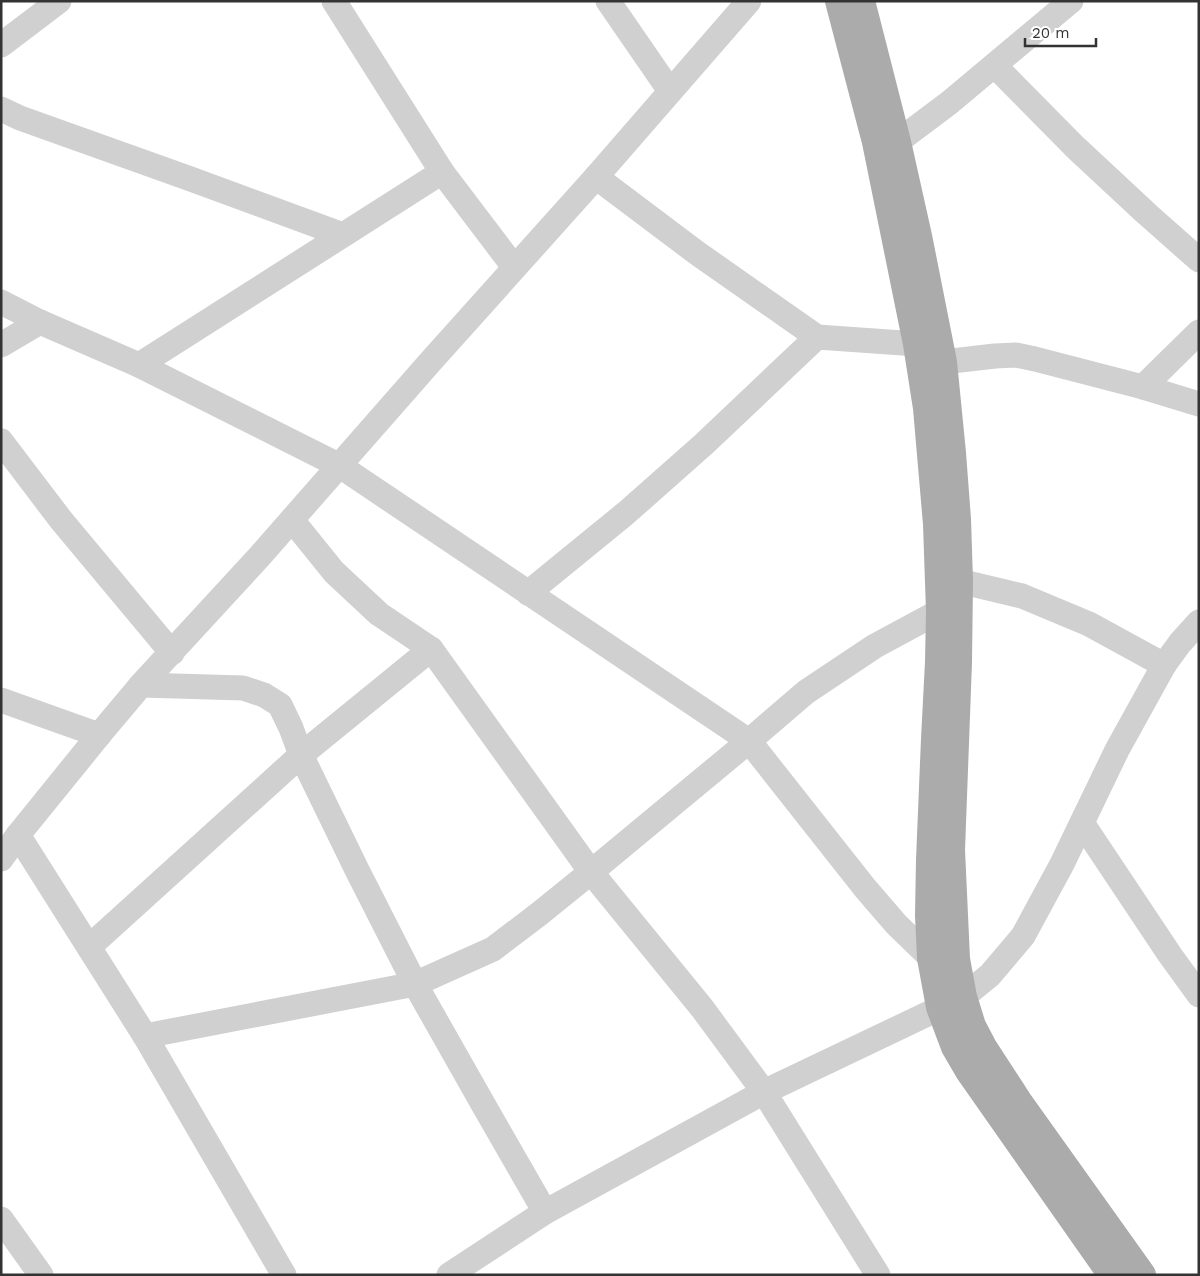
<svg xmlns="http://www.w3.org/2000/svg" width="1200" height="1276" font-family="'Work Sans',sans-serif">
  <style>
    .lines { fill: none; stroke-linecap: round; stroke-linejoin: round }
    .minor { stroke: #d0d0d0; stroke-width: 25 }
    .major { stroke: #ababab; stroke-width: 28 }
  </style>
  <rect width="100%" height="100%" fill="#fff"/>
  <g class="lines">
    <g class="minor">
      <polyline points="334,1 442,172 514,267"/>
      <polyline points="608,1 670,91"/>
      <polyline points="1,45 59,1"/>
      <polyline points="995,66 1075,147 1147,214 1199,260"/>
      <polyline points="1,109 20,118 188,178 343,235"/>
      <polyline points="897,142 949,103 1071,1"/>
      <polyline points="596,177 697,253 817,337 917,344"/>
      <polyline points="1,302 40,322 139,365 340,466 749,741 865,888 896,924 931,958 946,958"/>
      <polyline points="1,345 40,322"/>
      <polyline points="943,362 995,356 1016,355 1035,359 1143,387 1199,404"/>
      <polyline points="139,365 442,172"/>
      <polyline points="1143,387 1199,332"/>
      <polyline points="1,441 61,520 172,653"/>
      <polyline points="292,520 334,572 379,614 431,649 591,872 702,1008 764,1092 878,1275"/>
      <polyline points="959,581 1022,596 1089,624 1164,665"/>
      <polyline points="528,593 626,513 704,444 817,337"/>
      <polyline points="141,685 243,688 264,695 280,705 291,728 301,755 357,870 415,984 483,1104 545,1212"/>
      <polyline points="1,700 99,735"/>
      <polyline points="1082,823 1170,955 1199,995"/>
      <polyline points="18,835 145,1036 284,1275"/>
      <polyline points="1,859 18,835 99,735 141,685 259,557 431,361 596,177 749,1"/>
      <polyline points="89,947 301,755 431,649"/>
      <polyline points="145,1036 415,984 493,949 539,914 591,872 749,741 806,692 875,646 940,611"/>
      <polyline points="1,1219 41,1275"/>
      <polyline points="449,1275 545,1212 764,1092 963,997 990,975 1023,936 1062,864 1117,750 1164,665 1180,643 1199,622"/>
    </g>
    <g class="major">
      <polyline points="839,1 876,142 917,344 927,408 937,524 940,611 939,662 935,739 930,860 929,915 931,958 940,1007 955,1047 969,1071 1112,1275"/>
      <polyline points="861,1 897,142 918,236 943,362 952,453 957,519 959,581 958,662 951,850 956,959 963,997 972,1026 983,1047 1020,1104 1142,1275"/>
    </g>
  </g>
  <rect width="1200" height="1276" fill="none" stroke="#333333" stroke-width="5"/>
  <path d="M1025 38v8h71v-8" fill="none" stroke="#333333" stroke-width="2.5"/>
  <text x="1032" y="38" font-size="15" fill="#333333" stroke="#ffffff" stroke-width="4" paint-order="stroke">20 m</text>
</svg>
